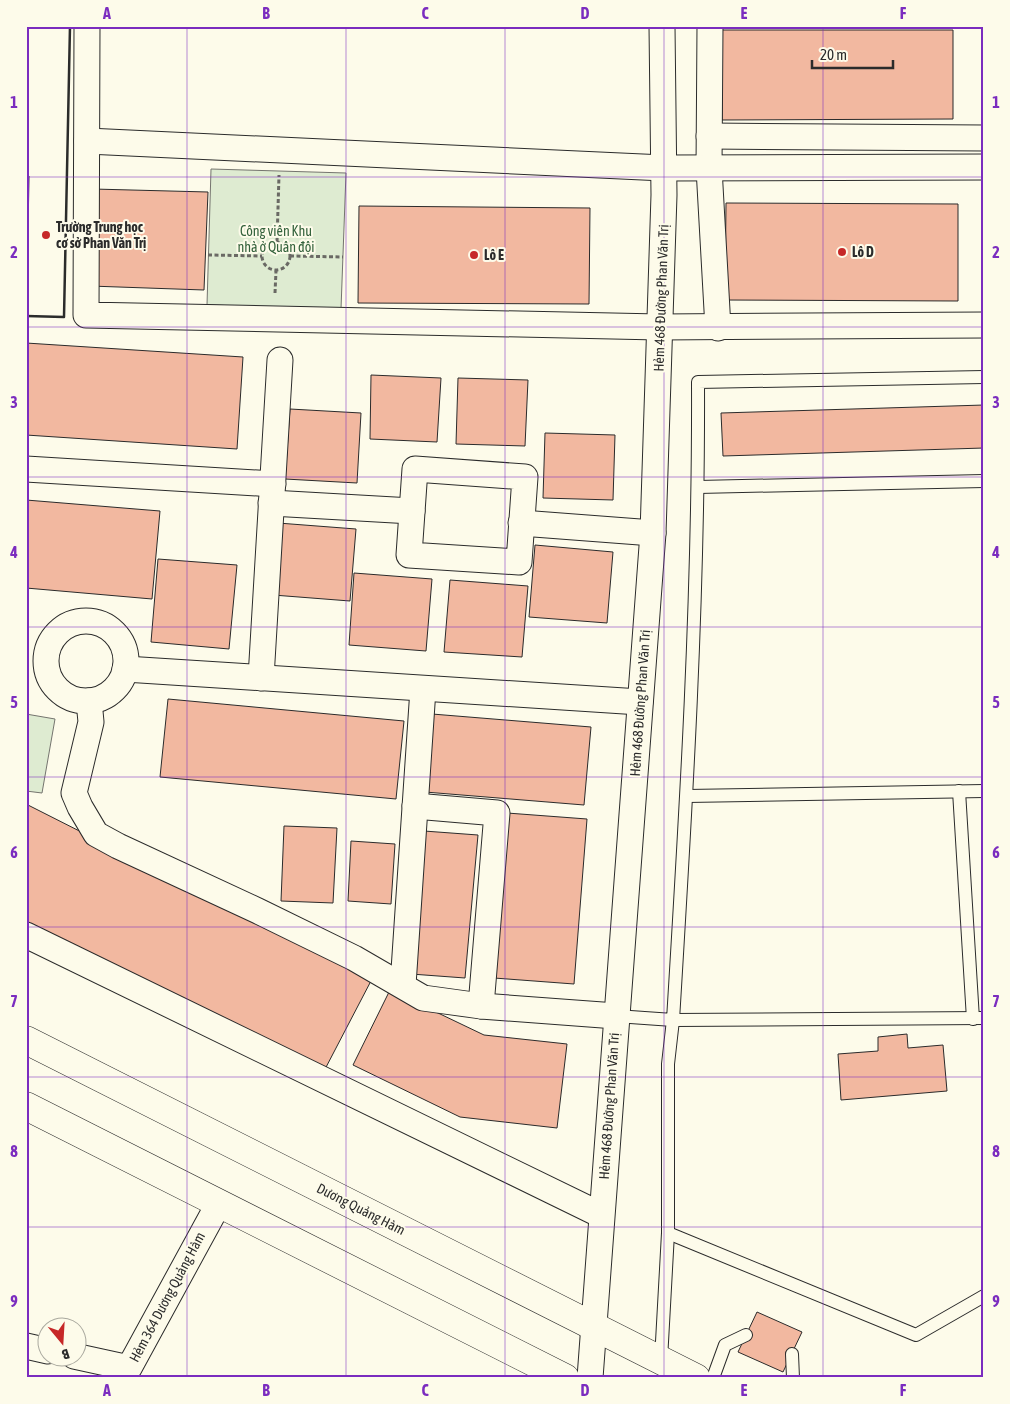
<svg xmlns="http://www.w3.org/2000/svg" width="1010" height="1404" font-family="'Asap Condensed',sans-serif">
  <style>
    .green { fill: #deebd1; stroke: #74746e }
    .building { fill: #f2b8a0; stroke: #2b2b2b }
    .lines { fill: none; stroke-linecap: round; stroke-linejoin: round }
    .lane-casing { stroke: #2b2b2b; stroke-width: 14 }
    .street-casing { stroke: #2b2b2b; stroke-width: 27 }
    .secondary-casing { stroke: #2b2b2b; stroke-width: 29 }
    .path { stroke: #6a6964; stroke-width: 3; stroke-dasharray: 4 2.5; stroke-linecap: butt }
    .lane { stroke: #fdfbea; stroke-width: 12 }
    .street { stroke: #fdfbea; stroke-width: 25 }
    .secondary { stroke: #fdfbea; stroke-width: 28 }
    .wall { stroke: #2b2b2b; stroke-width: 2.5 }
    .grid { fill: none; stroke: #7b2cbf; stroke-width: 1; stroke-opacity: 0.55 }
    .poi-dot { fill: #c62828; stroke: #fdfbea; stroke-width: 2 }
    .labels { text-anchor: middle; stroke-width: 4; stroke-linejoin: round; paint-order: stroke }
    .poi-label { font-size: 14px; font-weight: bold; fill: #2b2b2b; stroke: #fdfbea; text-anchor: start }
    .park-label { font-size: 14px; fill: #34623c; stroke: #fdfbea }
    .street-label { font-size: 14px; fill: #2b2b2b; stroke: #fdfbea }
    .neatline { fill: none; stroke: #7b2cbf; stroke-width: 2 }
    .grid-label { font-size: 16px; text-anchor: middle; font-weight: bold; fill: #7b2cbf }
  </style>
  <rect width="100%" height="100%" fill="#fdfbea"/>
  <g class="green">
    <polygon points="211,169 346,173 341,309 207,305"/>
    <polygon points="26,714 55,719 42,793 26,791"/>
  </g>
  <g class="building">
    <polygon points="722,30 953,30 953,119 722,120"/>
    <polygon points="26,176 29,176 27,289 26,289"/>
    <polygon points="93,189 208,192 204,290 90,286"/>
    <polygon points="726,203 958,204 958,301 725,300"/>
    <polygon points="359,206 590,208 589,304 358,303"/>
    <polygon points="26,343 243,357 237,449 26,435"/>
    <polygon points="371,375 441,378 437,442 370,439"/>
    <polygon points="458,378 528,380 525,446 456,444"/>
    <polygon points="984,405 984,448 723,456 721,413"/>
    <polygon points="290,409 361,413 357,483 285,479"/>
    <polygon points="545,433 615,435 613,500 543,498"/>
    <polygon points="26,500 160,511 152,599 26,588"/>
    <polygon points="278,523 356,529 350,601 273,595"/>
    <polygon points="535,545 613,552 607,623 529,617"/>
    <polygon points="158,559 237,565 229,649 151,642"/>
    <polygon points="354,573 432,579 426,651 349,645"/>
    <polygon points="450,580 528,586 522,657 444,652"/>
    <polygon points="168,699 404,721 396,799 160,777"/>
    <polygon points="432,714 591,727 584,805 425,792"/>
    <polygon points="26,804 372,979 323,1073 26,922"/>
    <polygon points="507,813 587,819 574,984 494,978"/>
    <polygon points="284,826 337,828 333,903 281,901"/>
    <polygon points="424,831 478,835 465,978 411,974"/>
    <polygon points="351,841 395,844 391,904 348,901"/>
    <polygon points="390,990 484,1035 567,1044 557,1128 460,1117 353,1065"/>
    <polygon points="907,1034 908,1048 943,1045 947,1091 841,1100 838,1054 878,1051 878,1037"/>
    <polygon points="757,1312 802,1332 783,1372 738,1352"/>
  </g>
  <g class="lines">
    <defs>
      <g id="lane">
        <polyline points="698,487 984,481"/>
        <polyline points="959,791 973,1019"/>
        <polyline points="687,796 984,791"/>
        <path d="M616 1016 673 1020C686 808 699 595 698 382L984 377"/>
        <polyline points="668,1233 916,1335 984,1296"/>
        <polyline points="792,1354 793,1378"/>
        <polyline points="661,1360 668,1233 668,1064 673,1020 984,1018"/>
        <polyline points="713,1378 725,1345 746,1335"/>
      </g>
      <g id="street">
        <polyline points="87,26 86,315 659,327 984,325"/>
        <polyline points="710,26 709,168 718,328"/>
        <polyline points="709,136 984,138"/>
        <polyline points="87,141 664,168 984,167"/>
        <polyline points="26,469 273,484"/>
        <polygon points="415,469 525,477 519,562 409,555"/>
        <polyline points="271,503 412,511"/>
        <polyline points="521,523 653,533"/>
        <circle cx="86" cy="661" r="40"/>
        <polyline points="125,669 640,702"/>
        <polyline points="261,678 280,360"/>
        <polyline points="89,701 91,722 74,793 80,807 96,834 118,846 258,911 354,958 423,998 481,1006 616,1016"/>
        <polyline points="415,806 497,813 481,1006"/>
        <polyline points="26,935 601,1215"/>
        <polyline points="403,985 423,689"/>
        <polyline points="26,1346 48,1351"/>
        <polyline points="74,1356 129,1368 219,1203"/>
        <polyline points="590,1378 653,533 664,195 662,26"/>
      </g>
      <g id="secondary">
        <polyline points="26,1040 696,1378"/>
        <polyline points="26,1106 565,1378"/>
      </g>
    </defs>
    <use href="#lane" class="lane-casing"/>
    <use href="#street" class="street-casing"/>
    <use href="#secondary" class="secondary-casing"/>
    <g class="path">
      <circle cx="276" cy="256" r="14"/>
      <polyline points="277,242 279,175"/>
      <polyline points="208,255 262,256"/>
      <polyline points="290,256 343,257"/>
      <polyline points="275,293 276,271"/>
    </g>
    <use href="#lane" class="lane"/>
    <use href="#street" class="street"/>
    <use href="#secondary" class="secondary"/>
    <polyline class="wall" points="26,316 64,317 70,26"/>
  </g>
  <path class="grid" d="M187 26V1378M346 26V1378M505 26V1378M664 26V1378M823 26V1378M26 177H984M26 327H984M26 477H984M26 627H984M26 777H984M26 927H984M26 1077H984M26 1227H984"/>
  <g class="poi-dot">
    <circle cx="46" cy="235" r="5"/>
    <circle cx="842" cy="252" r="5"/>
    <circle cx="474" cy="255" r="5"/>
  </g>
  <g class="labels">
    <g class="poi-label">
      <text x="56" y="232">Trường Trung học<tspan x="56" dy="16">cơ sở Phan Văn Trị</tspan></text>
      <text x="852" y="257">Lô D</text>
      <text x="484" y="260">Lô E</text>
    </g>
    <g class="park-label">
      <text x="276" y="236">Công viên Khu<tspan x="276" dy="16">nhà ở Quân đội</tspan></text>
    </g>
    <g class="street-label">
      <text transform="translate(661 298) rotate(-88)" y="5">Hẻm 468 Đường Phan Văn Trị</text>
      <text transform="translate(640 703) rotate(-86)" y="5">Hẻm 468 Đường Phan Văn Trị</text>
      <text transform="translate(609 1106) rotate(-86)" y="5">Hẻm 468 Đường Phan Văn Trị</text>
      <text transform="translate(361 1209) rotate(27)" y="5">Dương Quảng Hàm</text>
      <text transform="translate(167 1297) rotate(-62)" y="5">Hẻm 364 Dương Quảng Hàm</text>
    </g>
  </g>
  <rect width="1010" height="1404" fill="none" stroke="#fdfbea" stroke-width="55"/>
  <g transform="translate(62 1342) rotate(162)"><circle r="24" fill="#fdfbea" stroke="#a9a89e"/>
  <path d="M0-4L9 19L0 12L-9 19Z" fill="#c62828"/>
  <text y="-8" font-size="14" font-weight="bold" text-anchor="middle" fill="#2b2b2b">B</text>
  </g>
  <path d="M812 60v8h81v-8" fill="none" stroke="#2b2b2b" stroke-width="2.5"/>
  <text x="820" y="60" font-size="15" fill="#2b2b2b" stroke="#fdfbea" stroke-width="4" paint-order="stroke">20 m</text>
  <rect x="28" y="28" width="954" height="1348" class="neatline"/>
  <g class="grid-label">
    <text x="107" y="19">A</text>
    <text x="266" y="19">B</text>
    <text x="425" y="19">C</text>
    <text x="585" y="19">D</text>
    <text x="744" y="19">E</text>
    <text x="903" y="19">F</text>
    <text x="14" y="108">1</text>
    <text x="996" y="108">1</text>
    <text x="14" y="258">2</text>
    <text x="996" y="258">2</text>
    <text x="14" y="408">3</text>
    <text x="996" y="408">3</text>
    <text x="14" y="558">4</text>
    <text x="996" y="558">4</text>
    <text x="14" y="708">5</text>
    <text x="996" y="708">5</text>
    <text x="14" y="858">6</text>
    <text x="996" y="858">6</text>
    <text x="14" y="1007">7</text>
    <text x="996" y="1007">7</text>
    <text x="14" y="1157">8</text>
    <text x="996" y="1157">8</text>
    <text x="14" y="1307">9</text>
    <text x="996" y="1307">9</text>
    <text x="107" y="1396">A</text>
    <text x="266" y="1396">B</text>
    <text x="425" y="1396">C</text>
    <text x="585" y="1396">D</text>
    <text x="744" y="1396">E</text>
    <text x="903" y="1396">F</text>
  </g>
</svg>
